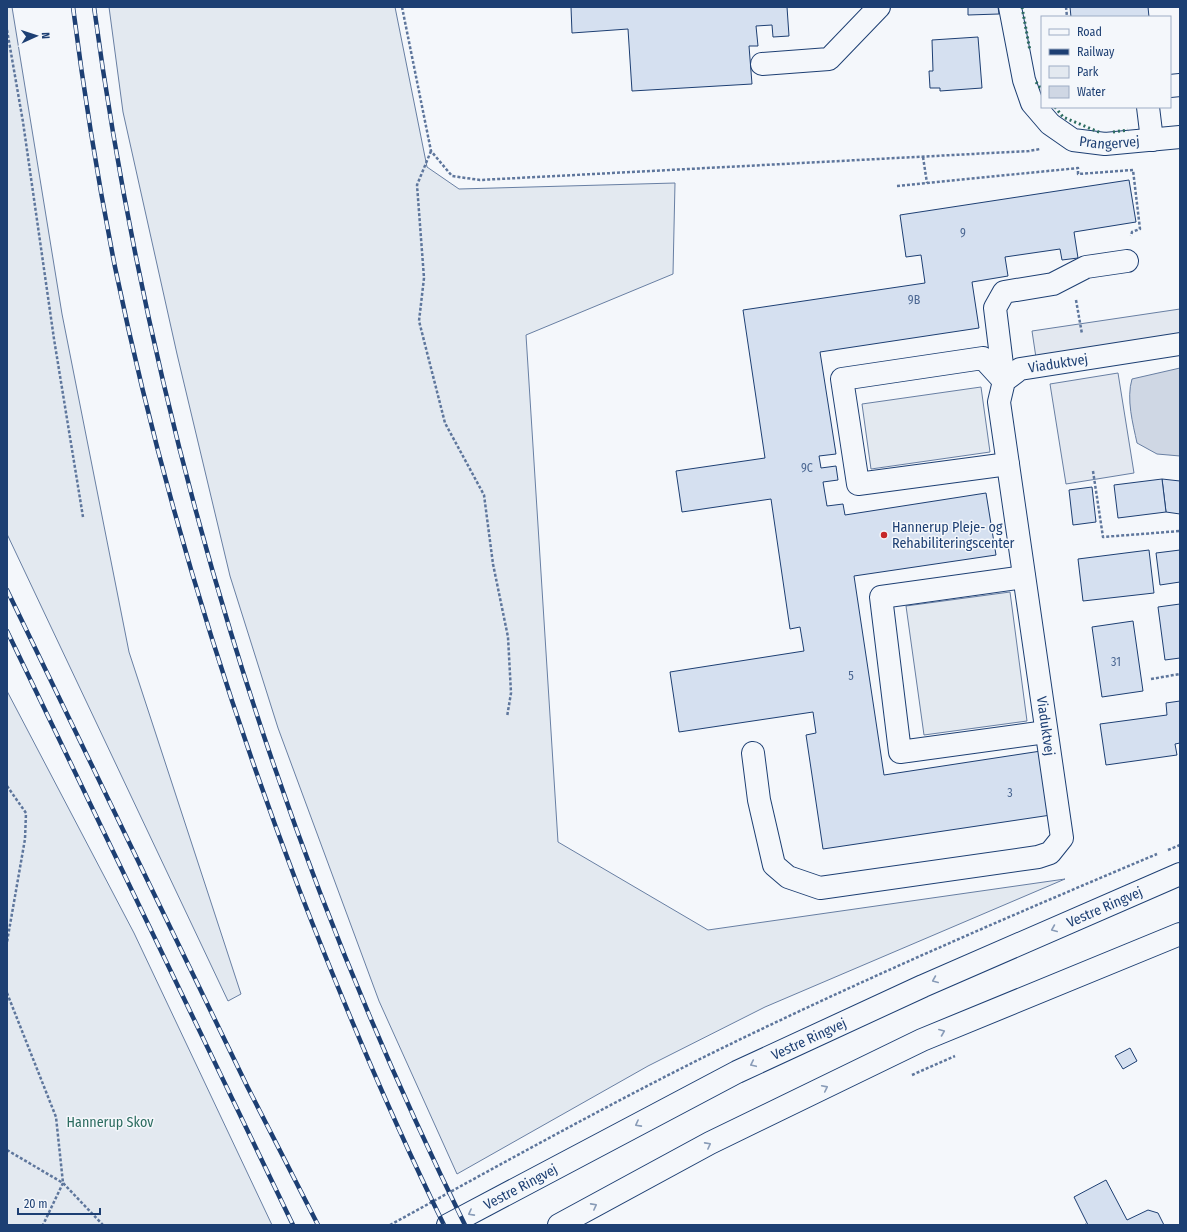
<svg xmlns="http://www.w3.org/2000/svg" width="1187" height="1232" font-family="'Fira Sans Condensed',sans-serif">
  <style>
    .green { fill: #e3e9f0; stroke: #687fa3 }
    .parking { fill: #e3e8f0; stroke: #687fa3 }
    .water { fill: #cfd7e4; stroke: #687fa3 }
    .building { fill: #d5e0f0; stroke: #1d3f73 }
    .lines { fill: none; stroke-linecap: round; stroke-linejoin: round }
    .minor-casing { stroke: #1d3f73; stroke-width: 24 }
    .major-casing { stroke: #1d3f73; stroke-width: 24 }
    .path { stroke: #5e769c; stroke-width: 2.5; stroke-dasharray: 3 2; stroke-linecap: butt }
    .minor { stroke: #f4f7fb; stroke-width: 22 }
    .major { stroke: #f4f7fb; stroke-width: 22 }
    .rail-casing { stroke: #1d3f73; stroke-width: 4.5 }
    .rail { stroke: #f4f7fb; stroke-width: 3; stroke-dasharray: 9; stroke-linecap: butt }
    .hedge { stroke: #2c6c60; stroke-width: 3; stroke-dasharray: 2 3; stroke-linecap: butt }
    .oneway { stroke: #889bb7 }
    .poi-dot { fill: #c62828; stroke: #f4f7fb; stroke-width: 1.5 }
    .labels { text-anchor: middle; stroke-width: 3; stroke-linejoin: round; paint-order: stroke }
    .number-label { font-size: 12px; fill: #4b6792 }
    .street-label { font-size: 14px; fill: #1d3f73; stroke: #f4f7fb }
    .poi-label { font-size: 14px; fill: #1d3f73; stroke: #f4f7fb; text-anchor: start }
    .park-label { font-size: 14px; fill: #2c6c60; stroke: #f4f7fb }
  </style>
  <rect width="100%" height="100%" fill="#f4f7fb"/>
  <g class="green">
    <polygon points="7,7 12,7 62,314 129,652 241,994 228,1001 7,534"/>
    <polygon points="109,7 395,7 427,167 459,189 675,183 673,274 526,335 558,842 708,930 1065,879 765,1007 648,1066 457,1174 379,1001 278,728 230,576 177,354 123,112"/>
    <polygon points="981,387 990,452 871,469 862,404"/>
    <polygon points="1010,592 1027,721 924,735 906,606"/>
    <polygon points="7,691 134,933 272,1225 7,1225"/>
  </g>
  <g class="parking">
    <polygon points="1180,309 1180,346 1038,371 1032,331"/>
    <polygon points="1118,373 1134,473 1066,484 1050,384"/>
  </g>
  <path class="water" d="M1180 368V456L1157 454 1137 443C1133 424 1126 399 1132 379Z"/>
  <g class="building">
    <polygon points="571,7 787,7 789,36 773,37 772,25 756,26 758,46 749,46 752,84 632,91 628,29 572,33"/>
    <polygon points="968,7 998,7 999,14 968,15"/>
    <polygon points="1070,7 1148,7 1149,17 1071,17"/>
    <polygon points="978,37 982,88 940,91 940,88 930,88 929,71 933,71 932,40"/>
    <polygon points="1129,180 1136,222 1074,232 1078,258 1062,260 1060,249 1005,257 1008,276 972,282 979,328 820,352 836,454 819,456 821,468 836,466 838,480 823,482 827,506 843,504 845,515 986,493 996,555 854,576 884,775 1041,751 1051,815 823,849 806,735 816,733 813,712 679,732 670,672 804,651 800,627 790,629 771,499 682,512 676,471 765,458 743,310 925,283 921,255 906,257 900,215"/>
    <polygon points="1162,479 1180,481 1180,514 1166,512"/>
    <polygon points="1162,479 1166,512 1118,518 1114,485"/>
    <polygon points="1092,487 1096,522 1073,525 1069,490"/>
    <polygon points="1149,550 1154,593 1083,601 1078,559"/>
    <polygon points="1180,550 1180,582 1160,585 1156,553"/>
    <polygon points="1180,604 1180,658 1165,660 1158,607"/>
    <polygon points="1133,621 1143,691 1102,697 1092,627"/>
    <polygon points="1180,701 1180,743 1175,744 1177,755 1106,765 1100,724 1167,715 1166,703"/>
    <polygon points="1130,1048 1137,1061 1123,1069 1115,1056"/>
    <polygon points="1106,1180 1127,1220 1148,1210 1158,1213 1164,1225 1084,1225 1085,1224 1088,1225 1074,1197"/>
  </g>
  <g class="lines">
    <defs>
      <g id="minor">
        <path id="s1" d="M1010 7 1024 80 1032 103 1050 124 1073 140 1105 144 1180 137"/>
        <polyline points="762,64 829,59 879,7"/>
        <polyline points="1170,86 1180,85"/>
        <polyline points="1148,107 1152,140"/>
        <polyline points="1004,381 983,358 842,379 858,484 1008,464"/>
        <polyline points="1004,381 995,308 1004,292 1053,284 1086,267 1127,261"/>
        <polyline points="1024,577 881,597 900,752 1046,732"/>
        <path id="s2" d="M753 753 759 800 774 865 788 877 820 888 1038 857 1050 853 1062 838 999 402 1004 381 1020 369 1180 344"/>
      </g>
      <g id="major">
        <path id="s3" d="M448 1225 737 1072 923 986 1180 874"/>
        <polyline points="559,1225 710,1143 922,1040 1180,934"/>
      </g>
    </defs>
    <use href="#minor" class="minor-casing"/>
    <use href="#major" class="major-casing"/>
    <g class="path">
      <polyline points="402,7 431,151 452,176 480,180 1029,151 1040,149"/>
      <polyline points="1066,7 1067,17"/>
      <polyline points="7,30 23,122 54,339 83,517"/>
      <polyline points="431,151 417,185 424,278 419,321 445,423 484,495 493,564 508,637 511,693 507,717"/>
      <polyline points="923,157 927,183"/>
      <polyline points="897,186 1078,168 1078,174 1133,170 1140,229 1132,232 1131,236"/>
      <polyline points="1076,300 1082,334"/>
      <polyline points="1093,471 1103,537 1180,531"/>
      <polyline points="1151,679 1180,674"/>
      <polyline points="7,786 26,813 25,839 7,942"/>
      <polyline points="1168,850 1180,845"/>
      <polyline points="7,993 56,1117 63,1183 103,1225"/>
      <polyline points="912,1075 955,1056"/>
      <polyline points="7,1150 63,1183 43,1225"/>
      <path d="M390 1225C494 1168 598 1110 704 1057 852 984 1005 918 1157 854"/>
    </g>
    <use href="#minor" class="minor"/>
    <use href="#major" class="major"/>
    <defs>
      <g id="rail">
        <path d="M73 7C84 94 98 181 115 267 159 479 222 687 299 889 343 1003 390 1115 444 1225"/>
        <path d="M94 7C151 429 277 843 465 1225"/>
        <polyline points="7,590 247,1086 318,1225"/>
        <polyline points="7,631 293,1225"/>
      </g>
    </defs>
    <use href="#rail" class="rail-casing"/>
    <use href="#rail" class="rail"/>
    <g class="hedge">
      <polyline points="1022,7 1030,51"/>
      <polyline points="1036,82 1042,90"/>
      <polyline points="1055,107 1063,117 1101,133"/>
      <polyline points="1113,132 1128,130"/>
    </g>
  </g>
  <defs><path id="oneway-chevron" d="M-2-3.5L2.5 0L-2 3.5" fill="none" stroke-width="1.6" stroke-linecap="round" stroke-linejoin="round"/></defs>
  <g class="oneway">
    <use href="#oneway-chevron" transform="translate(1054 929) rotate(157)"/>
    <use href="#oneway-chevron" transform="translate(935 980) rotate(157)"/>
    <use href="#oneway-chevron" transform="translate(942 1032) rotate(-22)"/>
    <use href="#oneway-chevron" transform="translate(753 1064) rotate(155)"/>
    <use href="#oneway-chevron" transform="translate(825 1088) rotate(-26)"/>
    <use href="#oneway-chevron" transform="translate(638 1124) rotate(152)"/>
    <use href="#oneway-chevron" transform="translate(708 1145) rotate(-28)"/>
    <use href="#oneway-chevron" transform="translate(594 1206) rotate(-28)"/>
    <use href="#oneway-chevron" transform="translate(471 1213) rotate(152)"/>
  </g>
  <circle class="poi-dot" cx="884" cy="535" r="4"/>
  <g class="labels">
    <g class="number-label">
      <text x="963" y="237">9</text>
      <text x="914" y="304">9B</text>
      <text x="807" y="472">9C</text>
      <text x="1116" y="666">31</text>
      <text x="851" y="680">5</text>
      <text x="1010" y="797">3</text>
    </g>
    <g class="street-label">
      <text dy="5" stroke="none"><textPath href="#s1" startOffset="191">Prangervej</textPath></text>
      <text dy="5" stroke="none"><textPath href="#s2" startOffset="939">Viaduktvej</textPath></text>
      <text transform="translate(1046 726) rotate(82)" y="5">Viaduktvej</text>
      <text dy="5" stroke="none"><textPath href="#s3" startOffset="730">Vestre Ringvej</textPath></text>
      <text dy="5" stroke="none"><textPath href="#s3" startOffset="406">Vestre Ringvej</textPath></text>
      <text dy="5" stroke="none"><textPath href="#s3" startOffset="82">Vestre Ringvej</textPath></text>
    </g>
    <g class="poi-label">
      <text x="892" y="532">Hannerup Pleje- og<tspan x="892" dy="16">Rehabiliteringscenter</tspan></text>
    </g>
    <g class="park-label">
      <text x="110" y="1127">Hannerup Skov</text>
    </g>
  </g>
  <rect width="1187" height="1232" fill="none" stroke="#1d3f73" stroke-width="16"/>
  <rect x="1041" y="16" width="130" height="92" fill="#f4f7fb" stroke="#9eadc5"/>
  <rect x="1049" y="29" width="20" height="6" fill="#f4f7fb" stroke="#9eadc5"/>
  <text x="1077" y="36" font-size="12" fill="#1d3f73">Road</text>
  <rect x="1049" y="49" width="20" height="6" fill="#1d3f73" stroke="#9eadc5"/>
  <text x="1077" y="56" font-size="12" fill="#1d3f73">Railway</text>
  <rect x="1049" y="66" width="20" height="12" fill="#e3e9f0" stroke="#9eadc5"/>
  <text x="1077" y="76" font-size="12" fill="#1d3f73">Park</text>
  <rect x="1049" y="86" width="20" height="12" fill="#cfd7e4" stroke="#9eadc5"/>
  <text x="1077" y="96" font-size="12" fill="#1d3f73">Water</text>
  <g transform="translate(36 36) rotate(87)" stroke="#f4f7fb" stroke-width="3" paint-order="stroke">
  <path d="M0-3L7 15L0 10L-7 15Z" fill="#1d3f73"/>
  <text y="-6" font-size="11" font-weight="bold" text-anchor="middle" fill="#1d3f73">N</text>
  </g>
  <path d="M18 1208v6h82v-6" fill="none" stroke="#1d3f73" stroke-width="2"/>
  <text x="24" y="1208" font-size="12" fill="#1d3f73" stroke="#f4f7fb" stroke-width="3" paint-order="stroke">20 m</text>
</svg>
